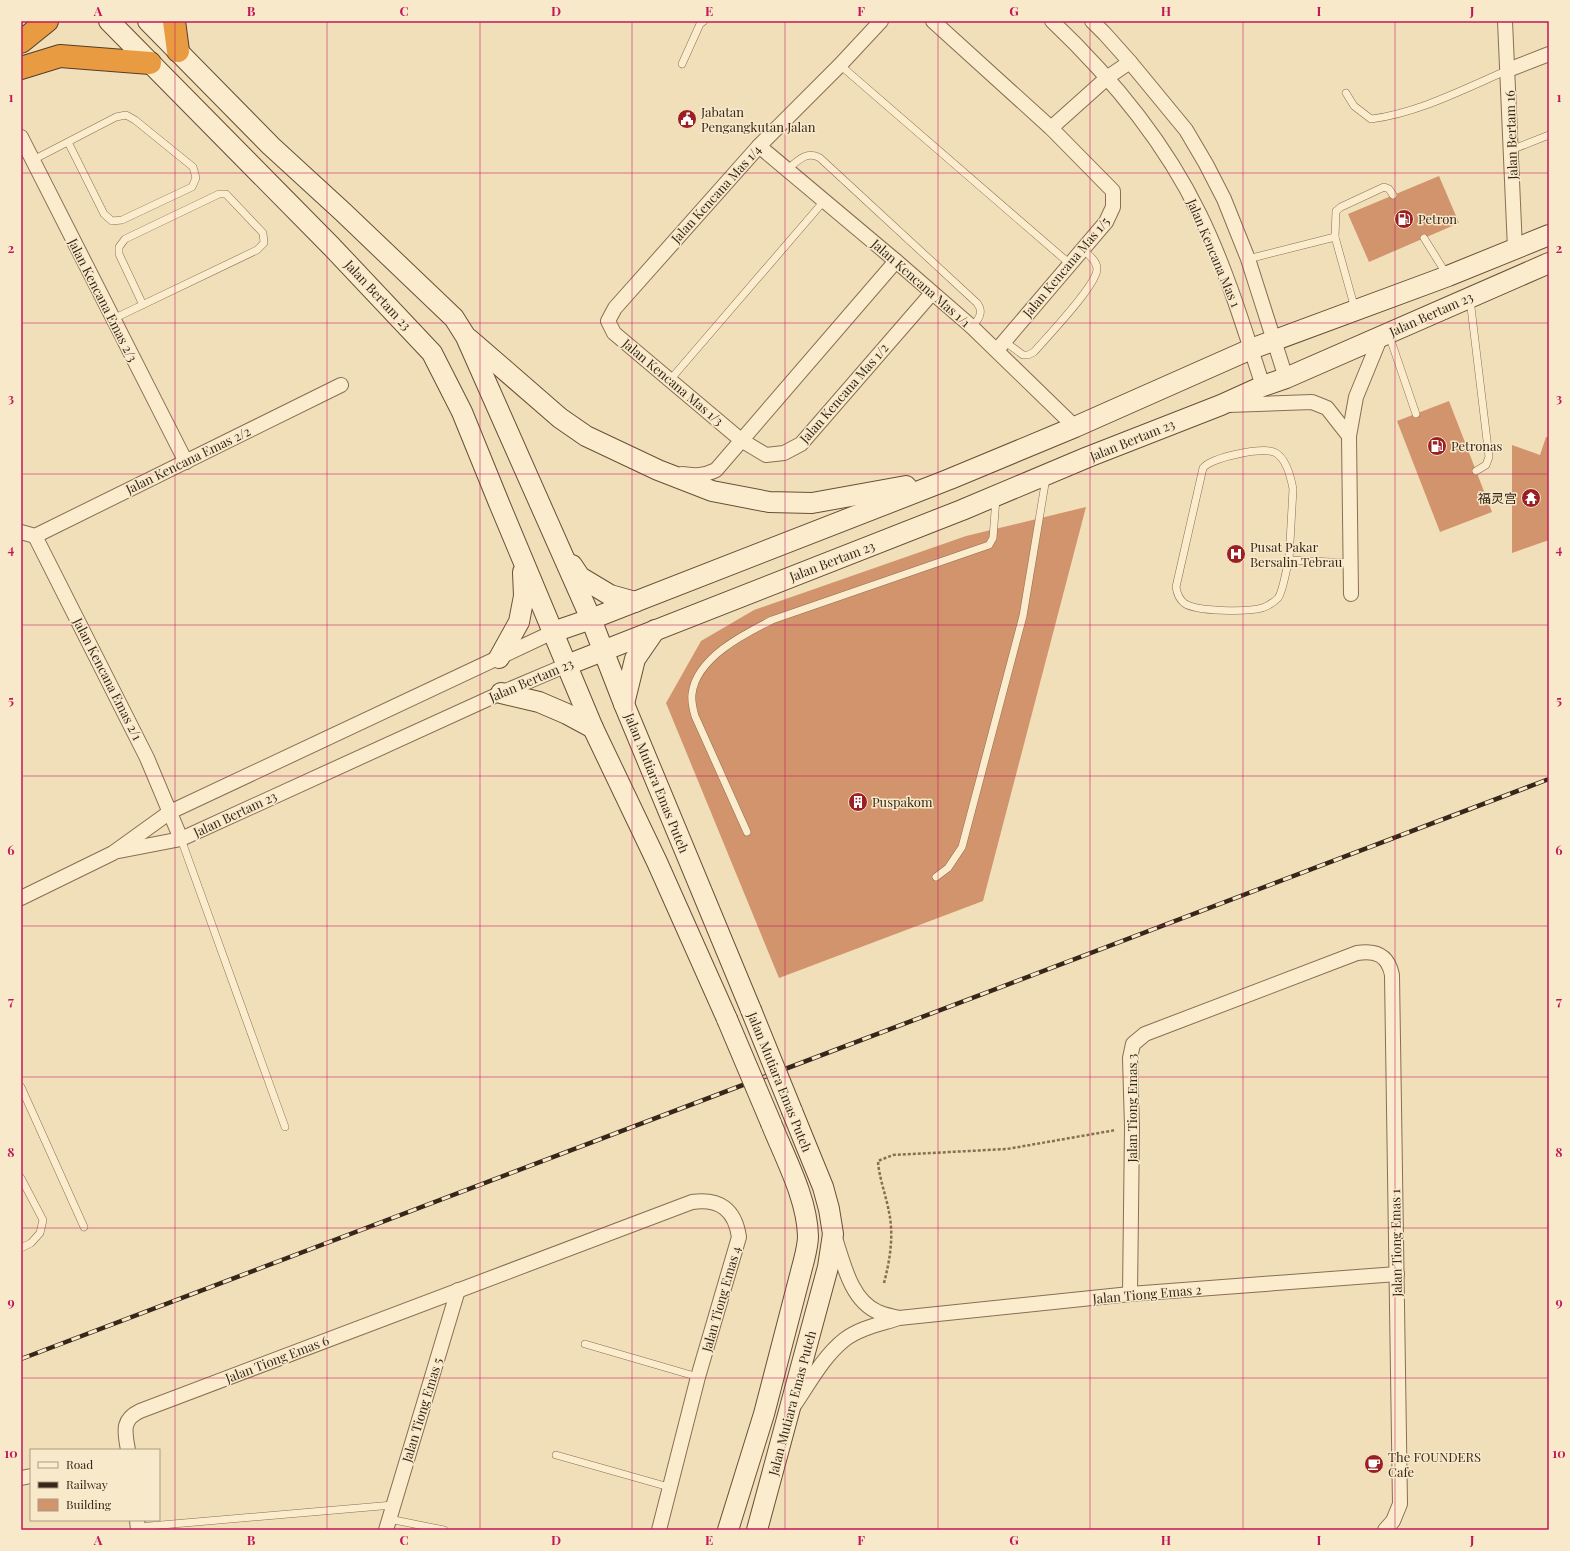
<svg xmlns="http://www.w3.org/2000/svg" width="1570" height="1551" font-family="'Playfair Display','Noto Sans SC',serif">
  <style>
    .building { fill: #d2946d }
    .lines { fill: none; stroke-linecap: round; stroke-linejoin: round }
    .lane-casing { stroke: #896e53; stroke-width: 8 }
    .street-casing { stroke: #896e53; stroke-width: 16 }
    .secondary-casing { stroke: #6a4f37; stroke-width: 22 }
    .highway-casing { stroke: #553c28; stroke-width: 24 }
    .path { stroke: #896e53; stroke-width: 2.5; stroke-dasharray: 3 2; stroke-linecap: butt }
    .lane { stroke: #fbeccd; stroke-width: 7 }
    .street { stroke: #fbeccd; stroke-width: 14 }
    .secondary { stroke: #fbeccd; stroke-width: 20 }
    .highway { stroke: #e99b42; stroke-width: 22 }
    .rail-casing { stroke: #36271a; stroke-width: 4.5 }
    .rail { stroke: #f8e9ca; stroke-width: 3; stroke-dasharray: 9; stroke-linecap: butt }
    .secondary-bridge-casing { stroke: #6a4f37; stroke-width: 22; stroke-linecap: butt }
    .secondary-bridge { stroke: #fbeccd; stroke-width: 20 }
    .grid { fill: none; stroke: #c2185b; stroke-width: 1; stroke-opacity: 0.55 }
    .labels { text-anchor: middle; stroke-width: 3; stroke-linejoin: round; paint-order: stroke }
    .poi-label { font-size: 13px; fill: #36271a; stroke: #f8e9ca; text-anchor: start }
    .street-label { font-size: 13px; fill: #36271a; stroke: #f8e9ca }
    .neatline { fill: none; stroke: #c2185b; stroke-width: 1.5 }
    .grid-label { font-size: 13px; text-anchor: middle; font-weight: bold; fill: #c2185b }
  </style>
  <rect width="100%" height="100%" fill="#f1dfba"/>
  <g class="building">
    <polygon points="1439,176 1459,223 1369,262 1348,214"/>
    <polygon points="1449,401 1492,512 1440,532 1397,421"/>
    <polygon points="1546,437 1549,437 1549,540 1512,553 1512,445 1540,455"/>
    <polygon points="1086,507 983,901 779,978 666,703 701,641 754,610 966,536"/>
  </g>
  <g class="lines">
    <defs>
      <g id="lane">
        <polyline points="682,64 700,24 704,21"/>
        <polyline points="840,65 1070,264"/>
        <path d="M1346 93 1354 106 1371 119C1418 113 1464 89 1508 70"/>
        <polyline points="1511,150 1549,135"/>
        <polyline points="33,160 116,117 126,115 135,120 193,167 196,178 192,187 122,220 112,221 104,214 68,142"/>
        <path d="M787 170C797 161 807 150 820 158L977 303C984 312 979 319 972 327"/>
        <polyline points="1424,238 1447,275"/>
        <polyline points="1248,259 1335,237"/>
        <polyline points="1470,299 1489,457 1486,465 1476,471"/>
        <polyline points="1355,309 1335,237 1336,211 1341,207 1384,187 1389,189 1393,195"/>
        <polyline points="113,319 257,250 264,243 263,233 226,194 219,194 125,239 119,247 119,254 143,305"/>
        <polyline points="1389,335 1416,414"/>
        <path d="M1004 341 1023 355H1028L1034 352C1047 337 1097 285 1097 269 1097 260 1088 255 1083 249"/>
        <polyline points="670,380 824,201"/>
        <path d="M1289 560 1293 489C1291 478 1287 460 1276 453 1265 446 1212 457 1203 468L1176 587C1177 593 1179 599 1184 603 1196 612 1248 612 1262 608 1268 606 1274 602 1278 598 1283 592 1286 569 1289 560L1352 563"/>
        <path d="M747 832 695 716C693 709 691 702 692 694 696 658 744 634 772 620L989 545 993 538 996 498"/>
        <polyline points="181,839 285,1127"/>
        <polyline points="936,877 948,868 962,847 1023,616 1046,478"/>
        <polyline points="21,1087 84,1227"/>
        <polyline points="21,1178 43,1220 40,1233 31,1243 21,1248"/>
        <polyline points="585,1344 698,1377"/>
        <polyline points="556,1455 669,1487"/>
        <polyline points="389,1519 444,1530"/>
        <polyline points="138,1527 393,1505"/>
      </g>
      <g id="street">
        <polyline points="881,21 840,65 759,146 615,308 608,321 614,333 741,440 766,455 784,453 801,444 932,293"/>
        <polyline points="933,21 1051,128 1113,191 1113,207 1106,222 997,350"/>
        <path d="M1052 21C1111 77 1163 139 1199 213 1226 268 1244 328 1263 386"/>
        <polyline points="1092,21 1105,34 1130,62 1186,130 1206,164 1224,199 1248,259 1286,378"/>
        <polyline points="1505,21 1515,249"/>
        <polyline points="1508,70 1549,54"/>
        <polyline points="1051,128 1108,77 1130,62"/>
        <polyline points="21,137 186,462"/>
        <polyline points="759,146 896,261 972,327 1075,427"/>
        <polyline points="1228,405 1312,402 1327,408 1349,436"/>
        <path d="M682 474C695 476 704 476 716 470L896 261"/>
        <polyline points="21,532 35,536 147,758 181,839"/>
        <polyline points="35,536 341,385"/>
        <polyline points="1351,594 1349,436 1356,397 1381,336"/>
        <polyline points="119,851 181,839 501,693 567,665"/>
        <polyline points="21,898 113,853 170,812 553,632"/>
        <path d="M834 1235C843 1261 850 1300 878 1312 884 1315 892 1316 899 1318"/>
        <path d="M1130 1294 1132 1127 1130 1058 1133 1044 1145 1034 1357 953C1376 950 1388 955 1392 975L1400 1504 1393 1521 1385 1530"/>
        <path d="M795 1404C810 1382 823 1357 844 1340 859 1328 881 1324 899 1318L1130 1294 1397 1274"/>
        <path d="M128 1450C125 1432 121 1420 140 1411L692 1202C720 1198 735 1210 739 1237L698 1377 659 1530"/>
        <polyline points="21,1478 31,1476"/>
        <polyline points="137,1520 138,1530"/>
        <polyline points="386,1530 458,1290"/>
      </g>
      <g id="secondary">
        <polyline points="109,21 332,247 432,353 462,412 499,503 593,728 657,862 727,1019"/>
        <polyline points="148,21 271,146 343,212 454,318 466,337 591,619 624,704 751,1010"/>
        <polyline points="469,339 560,418 586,436 658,470 712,491 769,502 812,503 906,486"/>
        <polyline points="572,565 580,577 610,595 635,602"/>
        <polyline points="553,632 591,619 950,479 1075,427 1251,349 1448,276 1549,235"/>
        <polyline points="499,658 519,622 524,596 523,572"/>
        <polyline points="567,665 962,510 1088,457 1221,405 1263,386 1286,378 1549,263"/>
        <polyline points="501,693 539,702 567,714 593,728"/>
        <polyline points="624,704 635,659 655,630"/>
        <path d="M728 1530 764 1414 804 1260C806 1252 808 1244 808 1236 807 1198 785 1158 771 1123"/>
        <polyline points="757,1530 828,1267 833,1234 829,1209 823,1187 792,1111"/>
      </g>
      <g id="highway">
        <polyline points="174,21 178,51"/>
        <polyline points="21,42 47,21"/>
        <polyline points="21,68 60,56 150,63"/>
      </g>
    </defs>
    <use href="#lane" class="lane-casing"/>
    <use href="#street" class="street-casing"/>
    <use href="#secondary" class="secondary-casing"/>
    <use href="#highway" class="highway-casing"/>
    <path class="path" d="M884 1283C890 1260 894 1235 889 1212 886 1195 879 1178 878 1161L893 1155 1007 1149 1116 1130"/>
    <use href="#lane" class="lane"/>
    <use href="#street" class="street"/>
    <use href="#secondary" class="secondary"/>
    <use href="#highway" class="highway"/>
    <defs>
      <polyline id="rail" points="21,1359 1549,779"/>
    </defs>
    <use href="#rail" class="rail-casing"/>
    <use href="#rail" class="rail"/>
    <defs>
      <g id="secondary-bridge">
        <polyline points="751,1010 792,1111"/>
        <polyline points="727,1019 771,1123"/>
      </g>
    </defs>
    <use href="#secondary-bridge" class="secondary-bridge-casing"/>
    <use href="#secondary-bridge" class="secondary-bridge"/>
  </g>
  <path class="grid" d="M175 21V1530M327 21V1530M480 21V1530M632 21V1530M785 21V1530M938 21V1530M1090 21V1530M1243 21V1530M1395 21V1530M21 173H1549M21 323H1549M21 474H1549M21 625H1549M21 776H1549M21 926H1549M21 1077H1549M21 1228H1549M21 1378H1549"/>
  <defs>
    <symbol id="civic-disc" viewBox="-11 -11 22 22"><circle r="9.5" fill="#9c1f23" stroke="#f8e9ca"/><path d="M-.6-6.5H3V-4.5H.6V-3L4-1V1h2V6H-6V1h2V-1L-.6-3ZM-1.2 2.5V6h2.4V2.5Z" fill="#fff"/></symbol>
    <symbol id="fuel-disc" viewBox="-11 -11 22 22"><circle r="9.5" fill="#9c1f23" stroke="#f8e9ca"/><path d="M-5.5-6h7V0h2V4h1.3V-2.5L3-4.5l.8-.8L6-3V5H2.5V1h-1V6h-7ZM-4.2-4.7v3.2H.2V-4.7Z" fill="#fff"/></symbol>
    <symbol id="temple-disc" viewBox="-11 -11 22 22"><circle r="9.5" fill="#9c1f23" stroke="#f8e9ca"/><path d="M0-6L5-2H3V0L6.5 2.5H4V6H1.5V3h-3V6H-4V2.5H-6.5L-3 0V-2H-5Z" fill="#fff"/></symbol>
    <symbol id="hospital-disc" viewBox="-11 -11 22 22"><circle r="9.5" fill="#9c1f23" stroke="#f8e9ca"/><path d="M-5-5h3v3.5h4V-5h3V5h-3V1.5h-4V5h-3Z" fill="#fff"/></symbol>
    <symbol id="building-disc" viewBox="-11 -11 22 22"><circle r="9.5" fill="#9c1f23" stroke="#f8e9ca"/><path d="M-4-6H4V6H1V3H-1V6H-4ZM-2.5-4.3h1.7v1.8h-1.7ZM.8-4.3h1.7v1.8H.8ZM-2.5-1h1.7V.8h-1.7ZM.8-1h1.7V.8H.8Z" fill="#fff"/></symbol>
    <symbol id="cafe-disc" viewBox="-11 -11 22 22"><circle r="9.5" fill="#9c1f23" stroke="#f8e9ca"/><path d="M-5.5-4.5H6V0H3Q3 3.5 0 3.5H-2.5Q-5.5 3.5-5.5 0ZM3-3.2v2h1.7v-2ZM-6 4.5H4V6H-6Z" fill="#fff"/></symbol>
  </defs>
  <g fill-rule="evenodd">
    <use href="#civic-disc" x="676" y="108" width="22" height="22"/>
    <use href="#fuel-disc" x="1393" y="208" width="22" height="22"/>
    <use href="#fuel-disc" x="1426" y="435" width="22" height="22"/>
    <use href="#temple-disc" x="1520" y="487" width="22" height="22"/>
    <use href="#hospital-disc" x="1225" y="543" width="22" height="22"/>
    <use href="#building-disc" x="847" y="791" width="22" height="22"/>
    <use href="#cafe-disc" x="1363" y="1453" width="22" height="22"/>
  </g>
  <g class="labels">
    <g class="poi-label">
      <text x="701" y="117">Jabatan<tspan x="701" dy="15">Pengangkutan Jalan</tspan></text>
      <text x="1418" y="224">Petron</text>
      <text x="1451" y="451">Petronas</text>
      <text x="1517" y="503" text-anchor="end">福灵宫</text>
      <text x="1250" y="552">Pusat Pakar<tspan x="1250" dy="15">Bersalin Tebrau</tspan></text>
      <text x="872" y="807">Puspakom</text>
      <text x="1388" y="1462">The FOUNDERS<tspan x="1388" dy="15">Cafe</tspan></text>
    </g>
    <g class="street-label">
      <text transform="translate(1511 135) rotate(-92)" y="5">Jalan Bertam 16</text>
      <text transform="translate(716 194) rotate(-48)" y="5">Jalan Kencana Mas 1/4</text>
      <text transform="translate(1214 253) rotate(67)" y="5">Jalan Kencana Mas 1</text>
      <text transform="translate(1066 267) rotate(-50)" y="5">Jalan Kencana Mas 1/5</text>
      <text transform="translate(921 283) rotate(41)" y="5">Jalan Kencana Mas 1/1</text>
      <text transform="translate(378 295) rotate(47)" y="5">Jalan Bertam 23</text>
      <text transform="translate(103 300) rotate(63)" y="5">Jalan Kencana Emas 2/3</text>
      <text transform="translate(1431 314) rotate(-24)" y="5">Jalan Bertam 23</text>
      <text transform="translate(673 382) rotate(40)" y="5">Jalan Kencana Mas 1/3</text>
      <text transform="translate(844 393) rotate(-49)" y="5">Jalan Kencana Mas 1/2</text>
      <text transform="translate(1132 440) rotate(-22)" y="5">Jalan Bertam 23</text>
      <text transform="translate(188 460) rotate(-26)" y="5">Jalan Kencana Emas 2/2</text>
      <text transform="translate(832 561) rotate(-21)" y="5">Jalan Bertam 23</text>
      <text transform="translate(108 679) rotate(63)" y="5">Jalan Kencana Emas 2/1</text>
      <text transform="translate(531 680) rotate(-23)" y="5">Jalan Bertam 23</text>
      <text transform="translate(657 783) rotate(68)" y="5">Jalan Mutiara Emas Puteh</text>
      <text transform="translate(235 814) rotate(-25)" y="5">Jalan Bertam 23</text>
      <text transform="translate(780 1082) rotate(68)" y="5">Jalan Mutiara Emas Puteh</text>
      <text transform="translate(1132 1108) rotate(-90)" y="5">Jalan Tiong Emas 3</text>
      <text transform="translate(1396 1243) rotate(-91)" y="5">Jalan Tiong Emas 1</text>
      <text transform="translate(1147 1294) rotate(-5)" y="5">Jalan Tiong Emas 2</text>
      <text transform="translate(721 1299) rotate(-74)" y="5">Jalan Tiong Emas 4</text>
      <text transform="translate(277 1359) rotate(-21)" y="5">Jalan Tiong Emas 6</text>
      <text transform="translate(792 1403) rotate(-75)" y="5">Jalan Mutiara Emas Puteh</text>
      <text transform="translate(422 1410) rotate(-73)" y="5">Jalan Tiong Emas 5</text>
    </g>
  </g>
  <rect width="1570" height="1551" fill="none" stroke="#f8e9ca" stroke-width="44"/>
  <rect x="30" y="1449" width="130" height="72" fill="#f8e9ca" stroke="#aa9b84"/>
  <rect x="38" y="1462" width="20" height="6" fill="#fbeccd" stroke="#aa9b84"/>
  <text x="66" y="1469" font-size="12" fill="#36271a">Road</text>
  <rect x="38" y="1482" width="20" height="6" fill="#36271a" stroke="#aa9b84"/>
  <text x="66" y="1489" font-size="12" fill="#36271a">Railway</text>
  <rect x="38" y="1499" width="20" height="12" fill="#d2946d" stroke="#aa9b84"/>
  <text x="66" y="1509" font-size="12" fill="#36271a">Building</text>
  <rect x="22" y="22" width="1526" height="1507" class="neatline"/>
  <g class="grid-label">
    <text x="98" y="16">A</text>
    <text x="251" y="16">B</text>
    <text x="404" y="16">C</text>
    <text x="556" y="16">D</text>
    <text x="709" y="16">E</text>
    <text x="861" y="16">F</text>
    <text x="1014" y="16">G</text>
    <text x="1166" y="16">H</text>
    <text x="1319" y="16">I</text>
    <text x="1472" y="16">J</text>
    <text x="11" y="102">1</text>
    <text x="1559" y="102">1</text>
    <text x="11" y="253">2</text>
    <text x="1559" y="253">2</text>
    <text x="11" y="403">3</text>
    <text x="1559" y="403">3</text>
    <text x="11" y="554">4</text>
    <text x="1559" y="554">4</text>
    <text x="11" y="705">5</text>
    <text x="1559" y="705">5</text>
    <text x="11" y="855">6</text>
    <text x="1559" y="855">6</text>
    <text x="11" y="1006">7</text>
    <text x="1559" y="1006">7</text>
    <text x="11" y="1157">8</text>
    <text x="1559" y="1157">8</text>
    <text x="11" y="1307">9</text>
    <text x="1559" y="1307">9</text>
    <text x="11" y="1458">10</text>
    <text x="1559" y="1458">10</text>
    <text x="98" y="1545">A</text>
    <text x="251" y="1545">B</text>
    <text x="404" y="1545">C</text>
    <text x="556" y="1545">D</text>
    <text x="709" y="1545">E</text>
    <text x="861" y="1545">F</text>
    <text x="1014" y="1545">G</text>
    <text x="1166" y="1545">H</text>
    <text x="1319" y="1545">I</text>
    <text x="1472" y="1545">J</text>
  </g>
</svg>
